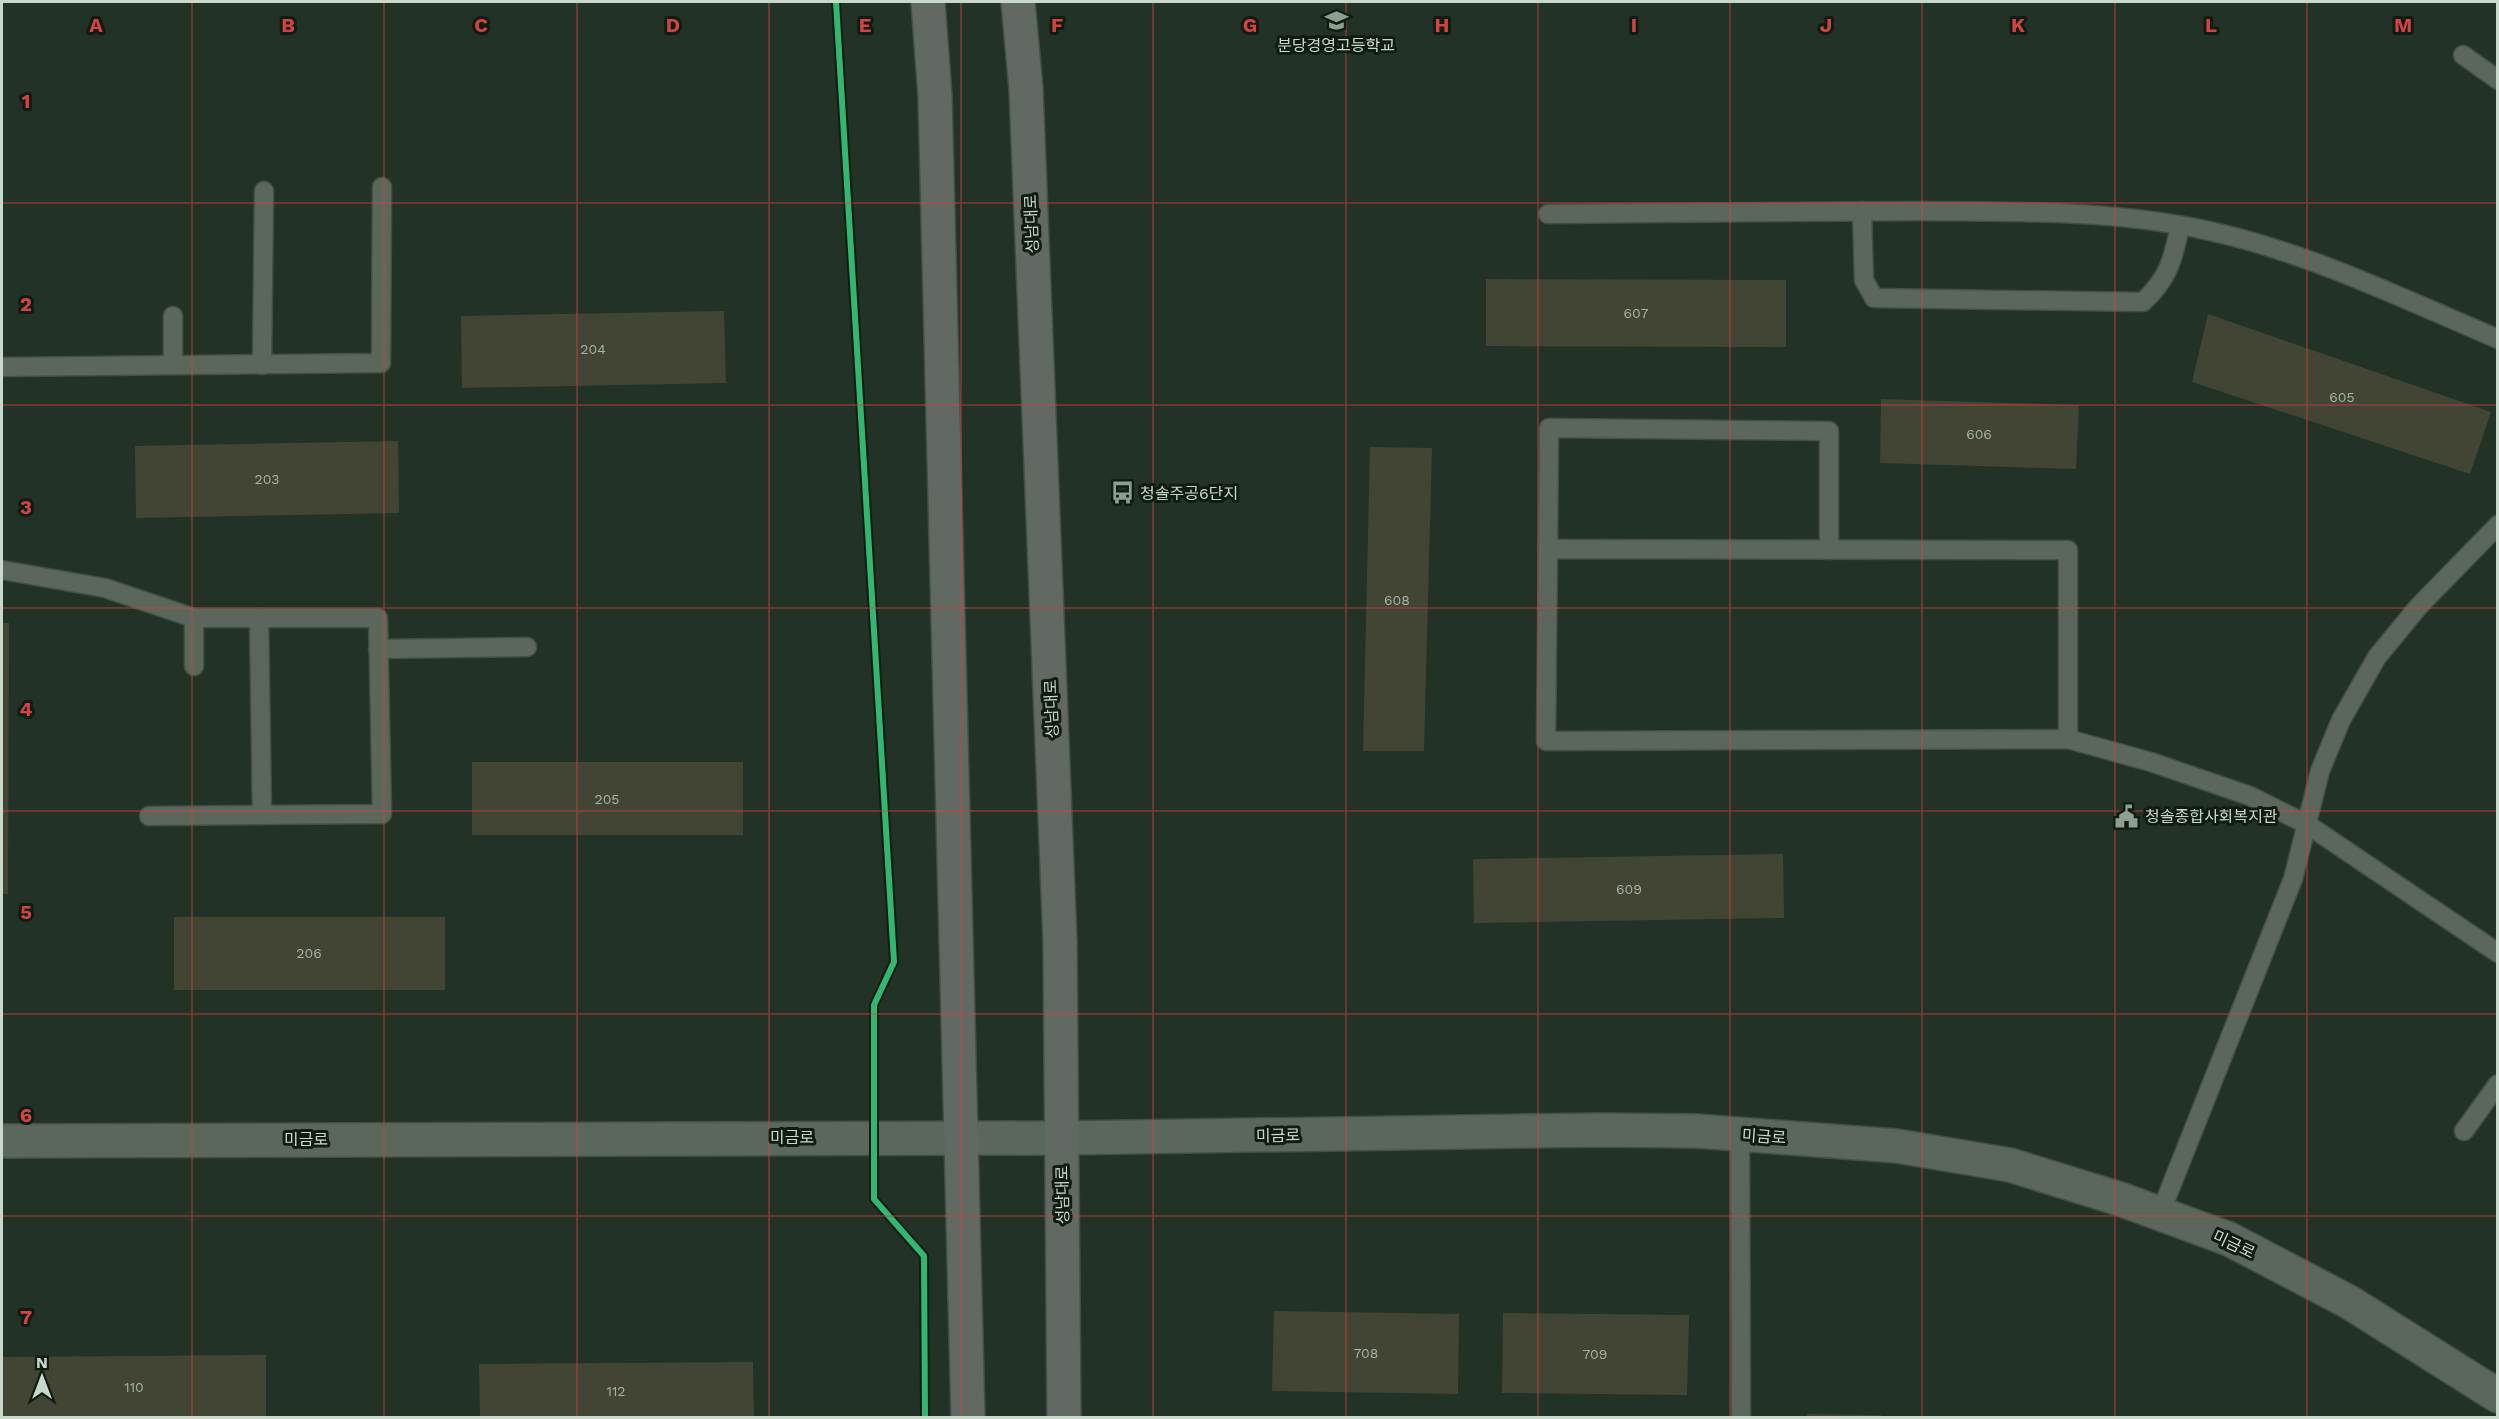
<svg xmlns="http://www.w3.org/2000/svg" width="2499" height="1419" font-family="'Work Sans','Noto Sans KR',sans-serif">
  <style>
    .building { fill: #424533 }
    .lines { fill: none; stroke-linecap: round; stroke-linejoin: round }
    .service-casing { stroke: #414f44; stroke-width: 21 }
    .secondary-casing { stroke: #414f44; stroke-width: 36 }
    .primary-casing { stroke: #414f44; stroke-width: 36 }
    .service { stroke: #5b675d; stroke-width: 18 }
    .secondary { stroke: #5b675d; stroke-width: 33 }
    .primary { stroke: #626862; stroke-width: 33 }
    .cycleway-casing { stroke: #101c12; stroke-width: 10 }
    .cycleway { stroke: #33b770; stroke-width: 6 }
    .grid { fill: none; stroke: #d44340; stroke-width: 1.5; stroke-opacity: 0.55 }
    .labels { text-anchor: middle; stroke-width: 6; stroke-linejoin: round; paint-order: stroke }
    .number-label { font-size: 14px; fill: #a6b4a5 }
    .poi-label { font-size: 16px; fill: #c8d9cb; stroke: #101c12; text-anchor: start }
    .street-label { font-size: 16px; fill: #c8d9cb; stroke: #101c12 }
    .grid-label { font-size: 20px; text-anchor: middle; font-weight: bold; fill: #d44340; stroke: #101c12; stroke-width: 6; stroke-linejoin: round; paint-order: stroke }
  </style>
  <rect width="100%" height="100%" fill="#223226"/>
  <g class="building">
    <polygon points="1486,279 1786,280 1786,347 1486,346"/>
    <polygon points="724,311 726,383 462,388 461,316"/>
    <polygon points="2208,314 2491,412 2470,474 2192,382"/>
    <polygon points="1881,399 2079,405 2076,469 1880,463"/>
    <polygon points="398,441 399,513 136,518 135,446"/>
    <polygon points="1370,447 1432,448 1424,751 1363,751"/>
    <polygon points="2,623 9,623 8,894 2,894"/>
    <rect x="472" y="762" width="271" height="73"/>
    <polygon points="1783,854 1784,918 1474,923 1473,859"/>
    <rect x="174" y="917" width="271" height="73"/>
    <polygon points="1274,1311 1459,1314 1458,1394 1272,1391"/>
    <polygon points="1503,1313 1689,1315 1687,1395 1502,1393"/>
    <polygon points="266,1355 266,1418 2,1418 2,1357"/>
    <polygon points="753,1362 754,1418 480,1418 479,1364"/>
    <polygon points="1807,1414 1881,1415 1881,1418 1807,1418"/>
  </g>
  <g class="lines">
    <defs>
      <g id="service">
        <polyline points="2463,55 2498,80"/>
        <path d="M1862 211 1864 280 1874 298 2143 302C2169 278 2173 259 2180 226"/>
        <path d="M1548 214C1673 213 1798 211 1923 211 2016 212 2109 210 2200 229 2304 250 2401 298 2498 339"/>
        <polyline points="173,316 173,365"/>
        <polyline points="262,365 264,191"/>
        <polyline points="2,367 381,363 382,187"/>
        <polyline points="1548,549 1549,428 1829,431 1829,550"/>
        <polyline points="2,570 105,588 194,618 378,618 382,814 149,816"/>
        <polyline points="194,618 194,666"/>
        <polyline points="259,618 262,815"/>
        <polyline points="378,649 527,647"/>
        <polyline points="2068,739 2068,550 1548,549 1546,741 2068,739 2151,762 2250,796 2308,825 2498,953"/>
        <polyline points="2464,1131 2498,1084"/>
        <polyline points="1740,1135 1741,1418"/>
        <polyline points="2160,1214 2293,879 2320,771 2341,720 2377,657 2419,606 2498,525"/>
      </g>
      <polyline id="secondary" points="2,1141 1061,1138 1599,1130 1697,1131 1897,1146 2010,1165 2120,1199 2229,1239 2349,1302 2498,1396"/>
      <g id="primary">
        <polyline points="928,2 935,96 968,1418"/>
        <polyline points="1018,2 1026,89 1060,942 1064,1418"/>
      </g>
    </defs>
    <use href="#service" class="service-casing"/>
    <use href="#secondary" class="secondary-casing"/>
    <use href="#primary" class="primary-casing"/>
    <use href="#service" class="service"/>
    <use href="#secondary" class="secondary"/>
    <use href="#primary" class="primary"/>
    <defs>
      <polyline id="cycleway" points="836,2 894,962 874,1005 874,1199 924,1256 925,1418"/>
    </defs>
    <use href="#cycleway" class="cycleway-casing"/>
    <use href="#cycleway" class="cycleway"/>
  </g>
  <path class="grid" d="M192 2V1418M384 2V1418M577 2V1418M769 2V1418M961 2V1418M1153 2V1418M1346 2V1418M1538 2V1418M1730 2V1418M1922 2V1418M2115 2V1418M2307 2V1418M2 203H2498M2 405H2498M2 608H2498M2 811H2498M2 1014H2498M2 1216H2498"/>
  <defs>
    <symbol id="school-bare" viewBox="-9 -9 18 18"><path d="M0-5L7-2L0 1L-7-2ZM-4 1L0 2.5L4 1V4Q0 6-4 4Z" fill="#8e9f91" stroke="#101c12" stroke-width="2.5" paint-order="stroke"/></symbol>
    <symbol id="bus-bare" viewBox="-9 -9 18 18"><path d="M-5-6H5V4H4V6H2V4H-2V6H-4V4H-5ZM-3.5-4V0h7V-4ZM-3.5 1.2v1.5H-2V1.2ZM2 1.2v1.5H3.5V1.2Z" fill="#8e9f91" stroke="#101c12" stroke-width="2.5" paint-order="stroke"/></symbol>
    <symbol id="civic-bare" viewBox="-9 -9 18 18"><path d="M-.6-6.5H3V-4.5H.6V-3L4-1V1h2V6H-6V1h2V-1L-.6-3ZM-1.2 2.5V6h2.4V2.5Z" fill="#8e9f91" stroke="#101c12" stroke-width="2.5" paint-order="stroke"/></symbol>
  </defs>
  <g fill-rule="evenodd">
    <use href="#school-bare" x="1320" y="4" width="33" height="33"/>
    <use href="#bus-bare" x="1106" y="476" width="33" height="33"/>
    <use href="#civic-bare" x="2110" y="800" width="33" height="33"/>
  </g>
  <g class="labels">
    <g class="number-label">
      <text x="1636" y="318">607</text>
      <text x="593" y="354">204</text>
      <text x="2342" y="402">605</text>
      <text x="1979" y="439">606</text>
      <text x="267" y="484">203</text>
      <text x="1397" y="605">608</text>
      <text x="607" y="804">205</text>
      <text x="1629" y="894">609</text>
      <text x="309" y="958">206</text>
      <text x="1366" y="1358">708</text>
      <text x="1595" y="1359">709</text>
      <text x="134" y="1392">110</text>
      <text x="616" y="1396">112</text>
    </g>
    <g class="poi-label">
      <text x="1336" y="51" text-anchor="middle">분당경영고등학교</text>
      <text x="1140" y="499">청솔주공6단지</text>
      <text x="2145" y="822">청솔종합사회복지관</text>
    </g>
    <g class="street-label">
      <text transform="translate(1031 224) rotate(-92)" y="6">성남대로</text>
      <text transform="translate(1051 709) rotate(-92)" y="6">성남대로</text>
      <text transform="translate(1278 1135) rotate(-1)" y="6">미금로</text>
      <text transform="translate(1764 1136) rotate(4)" y="6">미금로</text>
      <text x="792" y="1143">미금로</text>
      <text x="306" y="1145">미금로</text>
      <text transform="translate(1062 1195) rotate(-91)" y="6">성남대로</text>
      <text transform="translate(2234 1244) rotate(25)" y="6">미금로</text>
    </g>
  </g>
  <g class="grid-label">
    <text x="96" y="32">A</text>
    <text x="288" y="32">B</text>
    <text x="481" y="32">C</text>
    <text x="673" y="32">D</text>
    <text x="865" y="32">E</text>
    <text x="1057" y="32">F</text>
    <text x="1250" y="32">G</text>
    <text x="1442" y="32">H</text>
    <text x="1634" y="32">I</text>
    <text x="1826" y="32">J</text>
    <text x="2018" y="32">K</text>
    <text x="2211" y="32">L</text>
    <text x="2403" y="32">M</text>
    <text x="26" y="108">1</text>
    <text x="26" y="311">2</text>
    <text x="26" y="514">3</text>
    <text x="26" y="716">4</text>
    <text x="26" y="919">5</text>
    <text x="26" y="1122">6</text>
    <text x="26" y="1324">7</text>
  </g>
  <rect width="2499" height="1419" fill="none" stroke="#c8d9cb" stroke-width="6"/>
  <g transform="translate(42 1377)" stroke="#101c12" stroke-width="4.5" paint-order="stroke">
  <path d="M0-4.5L10 22L0 15L-10 22Z" fill="#c8d9cb"/>
  <text y="-9" font-size="16" font-weight="bold" text-anchor="middle" fill="#c8d9cb">N</text>
  </g>
</svg>
